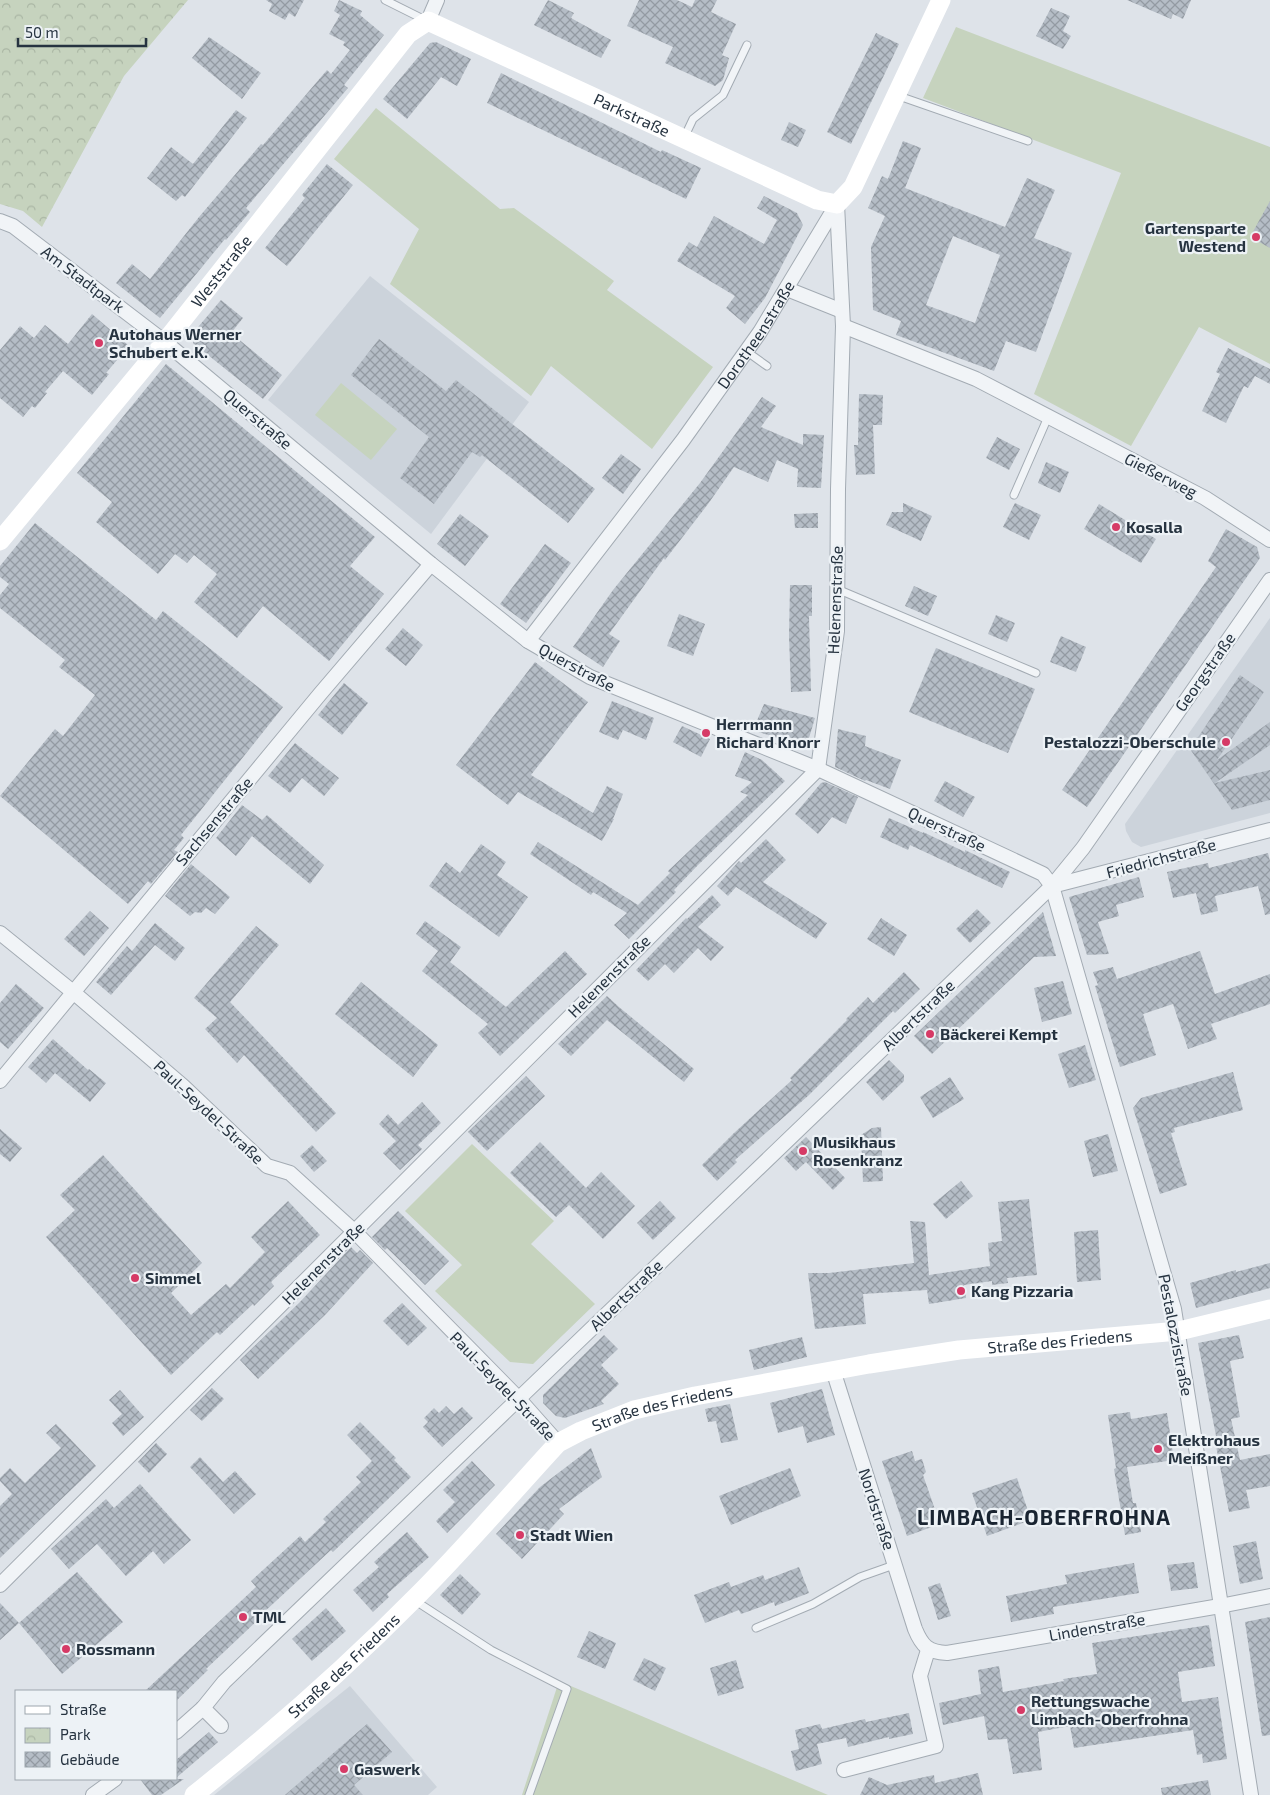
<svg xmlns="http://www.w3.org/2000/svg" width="1270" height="1795" font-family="'Exo 2',sans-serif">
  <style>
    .built { fill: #ccd3db }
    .green { fill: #c6d3be }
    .park { fill: url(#park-crowns) }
    .building { fill: url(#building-cross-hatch); fill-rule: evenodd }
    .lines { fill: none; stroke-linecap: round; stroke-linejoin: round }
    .service-casing { stroke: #a3abb3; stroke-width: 9 }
    .minor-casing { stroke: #a3abb3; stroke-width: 16 }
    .service { stroke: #f1f4f7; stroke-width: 7 }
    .minor { stroke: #f1f4f7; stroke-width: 14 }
    .secondary { stroke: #fff; stroke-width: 19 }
    .poi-dot { fill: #d63a66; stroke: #edf2f6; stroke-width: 2 }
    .labels { text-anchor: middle; stroke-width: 4.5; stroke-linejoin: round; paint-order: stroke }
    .street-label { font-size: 16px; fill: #263340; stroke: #edf2f6 }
    .poi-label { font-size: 16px; font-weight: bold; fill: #263340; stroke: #edf2f6; text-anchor: start }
    .district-label { font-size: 21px; font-weight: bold; letter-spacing: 1px; fill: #192431; stroke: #edf2f6 }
  </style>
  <defs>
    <pattern id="park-crowns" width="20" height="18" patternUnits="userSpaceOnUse" patternTransform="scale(1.25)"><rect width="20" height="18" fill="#c6d3be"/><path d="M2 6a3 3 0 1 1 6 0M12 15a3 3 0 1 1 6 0" fill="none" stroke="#aab6a4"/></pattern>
    <pattern id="building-cross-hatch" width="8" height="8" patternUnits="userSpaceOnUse" patternTransform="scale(1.25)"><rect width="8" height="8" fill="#b5bdc6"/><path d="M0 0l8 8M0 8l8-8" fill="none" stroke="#939aa2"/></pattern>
  </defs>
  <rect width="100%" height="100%" fill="#dee3e9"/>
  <g class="built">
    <polygon points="370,276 529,402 431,534 268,400"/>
    <polygon points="1270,618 1270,813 1141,847 1132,842 1126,831 1125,824"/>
    <polygon points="350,1686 437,1787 428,1795 214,1795"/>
  </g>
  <g class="green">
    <polygon points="956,27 1270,147 1270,364 1199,327 1131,446 1034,394 1121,173 923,98"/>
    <polygon points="376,108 500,209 514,208 614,281 607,290 713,367 652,449 551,366 531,396 390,284 419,229 334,159"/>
    <polygon points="341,383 397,429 371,460 315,415"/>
    <polygon points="472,1144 554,1221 531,1244 595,1304 533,1364 510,1362 435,1291 462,1265 405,1211"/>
    <polygon points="559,1681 828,1795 522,1795"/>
  </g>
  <polygon class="park" points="0,0 188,0 124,76 42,227 23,211 0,204"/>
  <g class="building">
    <polygon points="266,0 304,0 295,17 289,13 285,20 269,11 272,4"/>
    <polygon points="339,0 362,11 360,15 384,35 344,85 348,88 246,208 250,212 226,240 225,239 160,318 116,283 132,264 150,279 199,217 261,144 263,145 327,70 331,74 350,50 343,45 345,42 329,34 340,15 334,11"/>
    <polygon points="548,0 574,13 571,18 611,40 601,58 534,25"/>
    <polygon points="639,0 677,0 692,7 695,0 717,0 711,12 736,24 722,55 729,58 723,80 715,86 665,63 673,47 627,26"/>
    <polygon points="1127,0 1191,0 1183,19 1173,14 1171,19"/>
    <polygon points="1051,8 1070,16 1063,31 1071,36 1063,49 1036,36"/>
    <polygon points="876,33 899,44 851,144 827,132"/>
    <polygon points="209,37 261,73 242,99 192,58"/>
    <polygon points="436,42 471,59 457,86 441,77 407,119 383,99 430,43"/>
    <polygon points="501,73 661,152 662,150 701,168 686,199 487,103"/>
    <polygon points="236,110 247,118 185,197 182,195 176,201 147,178 171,147 193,164"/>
    <polygon points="789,122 806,130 798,147 781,140"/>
    <path d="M903 141 921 148 905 188 1005 227 1027 178 1055 190 1034 238 1072 253 1036 352 1006 341 994 371 896 335 901 321 873 310 871 247 885 216 868 208 882 176 888 179ZM953 236 1000 255 975 323 926 305Z"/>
    <polygon points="327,164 353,185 287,266 265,248 305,198 302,195"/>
    <polygon points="764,196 797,213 803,225 765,298 745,324 726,308 735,296 677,261 689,242 697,247 714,216 764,244 777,220 757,208"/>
    <polygon points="1270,201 1270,248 1250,237"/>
    <polygon points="221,300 243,318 231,333 282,375 263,399 193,343 193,333"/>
    <polygon points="92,314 129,346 106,373 109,374 92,395 63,371 45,392 47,393 35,408 32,406 23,417 0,398 0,350 20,326 34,338 45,325 68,344"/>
    <polygon points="379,339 446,391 456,380 595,489 568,523 482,455 480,457 472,452 434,504 400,478 429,437 351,375"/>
    <polygon points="1228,348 1270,369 1270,384 1255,376 1248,388 1244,386 1226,423 1202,411 1220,374 1216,372"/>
    <polygon points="166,364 375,537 350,566 384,594 329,661 263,606 237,638 194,602 217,574 194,555 187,563 175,554 158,574 96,522 112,502 77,473"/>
    <polygon points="859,394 883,395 882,425 873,425 875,474 856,475 854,445 858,445"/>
    <polygon points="762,397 776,406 761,427 803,445 803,434 824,435 821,488 797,487 798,469 777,460 768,482 734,467 708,504 665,560 664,558 609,634 620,641 603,667 573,647 613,590 700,483"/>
    <polygon points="997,437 1020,449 1009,470 986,458"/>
    <polygon points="621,454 641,469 623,494 602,478"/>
    <polygon points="1046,462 1069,472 1060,493 1038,483"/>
    <polygon points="903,503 932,516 921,541 886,525 892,512 903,512"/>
    <polygon points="1015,503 1041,515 1029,540 1003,527"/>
    <polygon points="1099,504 1156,539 1141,563 1084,529"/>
    <polygon points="818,513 818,528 795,528 794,514"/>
    <polygon points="460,514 489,536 465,566 437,544"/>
    <polygon points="35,523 156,620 163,611 283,707 181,835 184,838 174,850 178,852 151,884 148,881 128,904 0,796 55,729 63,736 95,695 59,667 65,660 0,608 0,595 9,584 0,577 0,566"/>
    <polygon points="1226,529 1257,547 1260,558 1087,807 1062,790 1216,567 1208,561"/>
    <polygon points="545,544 571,563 526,623 500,604"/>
    <polygon points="790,585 812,585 812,616 809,616 811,691 791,692 789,636"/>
    <polygon points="914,586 937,596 928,616 905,606"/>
    <polygon points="679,614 705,624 693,656 667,646"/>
    <polygon points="996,615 1015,623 1007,642 988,634"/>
    <polygon points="403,628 423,645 406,666 385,649"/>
    <polygon points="1061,636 1086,647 1076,672 1050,662"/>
    <polygon points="936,648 1035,689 1008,753 909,712"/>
    <polygon points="535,662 588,702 531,775 593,813 607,786 623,794 613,819 614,819 602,841 518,792 508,805 456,765"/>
    <polygon points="1240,675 1264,692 1217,760 1270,722 1270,745 1215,783 1270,770 1270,800 1232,810 1190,749"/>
    <polygon points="344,683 368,703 342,735 318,715"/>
    <polygon points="612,701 654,718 646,740 623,730 618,740 599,732"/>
    <polygon points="764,704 815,718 806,748 785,742 786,741 753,730"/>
    <polygon points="682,726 710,739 701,757 673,742"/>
    <polygon points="838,729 866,736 865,746 901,760 890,789 866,780 865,781 835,767"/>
    <polygon points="295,743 339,778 324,796 302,778 290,793 268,776"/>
    <polygon points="745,752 762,760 785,781 698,865 674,890 676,892 629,939 614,925 627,913 593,892 591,895 530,854 538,842 638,905 670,873 668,871 748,795 740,792 752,782 735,776"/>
    <polygon points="945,781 975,797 963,817 934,801"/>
    <polygon points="825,782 858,797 846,824 832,817 818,834 795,814 821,783"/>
    <polygon points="242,805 262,820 267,815 324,865 310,884 252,836 236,856 216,838"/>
    <polygon points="889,818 923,833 923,832 965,852 965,850 1010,872 1002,888 910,845 908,850 880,837"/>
    <polygon points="766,839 786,860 763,882 827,923 816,939 736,887 728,896 717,886 739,861 741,863"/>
    <polygon points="481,844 506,862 497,875 528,897 499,937 429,886 446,862 460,873"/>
    <polygon points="1268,853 1270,861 1270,914 1265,915 1258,886 1215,896 1218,911 1201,915 1196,893 1173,898 1167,872 1208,863 1209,868"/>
    <polygon points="191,864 230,897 215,914 206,908 201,913 195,912 190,916 165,896"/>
    <polygon points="1139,877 1144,897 1116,905 1119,916 1098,922 1109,954 1087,955 1069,897"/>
    <polygon points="712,895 721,905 698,927 724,947 711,961 698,948 674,973 665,964 648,981 636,970 686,918 687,919"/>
    <polygon points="977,909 991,923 970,943 956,929"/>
    <polygon points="90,911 109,928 84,956 64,939"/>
    <polygon points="1043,912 1056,956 1034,957 932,1054 914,1036"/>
    <polygon points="881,918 907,935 894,956 867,939"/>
    <polygon points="425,921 461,947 450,962 506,1007 565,951 587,974 500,1056 478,1033 488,1024 422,971 438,951 416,934"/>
    <polygon points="155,923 185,948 175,961 155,945 111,995 96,982 127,946 132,951"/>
    <polygon points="256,926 279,945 230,1002 336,1113 316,1132 244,1055 237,1063 205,1029 217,1018 194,998"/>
    <polygon points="1200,951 1215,994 1270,974 1270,1004 1211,1024 1217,1039 1188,1049 1173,1004 1143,1014 1156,1055 1120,1067 1095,986 1098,985 1093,972 1113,967 1117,979"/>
    <polygon points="904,972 920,989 895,1013 893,1011 809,1095 735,1160 737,1162 717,1181 702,1165 734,1133 792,1080 790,1078 847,1020 846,1019 868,997 873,1003"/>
    <polygon points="1063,981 1072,1014 1042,1022 1034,988"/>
    <polygon points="361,982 438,1045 413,1077 335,1014"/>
    <polygon points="16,984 44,1008 8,1049 0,1042 0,1003"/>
    <polygon points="607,996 619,1007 694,1069 684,1082 607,1020 571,1056 558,1044"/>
    <polygon points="53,1039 88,1070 89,1069 106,1083 90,1102 55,1073 46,1083 28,1067"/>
    <polygon points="1085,1045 1096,1080 1069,1088 1058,1054"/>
    <polygon points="889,1060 904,1075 904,1081 883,1101 866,1082"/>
    <polygon points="1233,1072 1243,1110 1174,1128 1175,1132 1171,1133 1187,1185 1160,1194 1133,1108 1141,1098"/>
    <polygon points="526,1076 545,1096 487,1151 468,1132"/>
    <polygon points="950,1077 964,1099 933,1118 920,1097"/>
    <polygon points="422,1102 441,1123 418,1145 422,1149 400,1170 383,1153 396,1141 379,1124 388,1114 398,1125"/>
    <polygon points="881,1127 883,1181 863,1182 861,1135 872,1128"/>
    <polygon points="0,1129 22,1148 10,1162 0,1154"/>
    <polygon points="1108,1134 1118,1171 1093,1177 1084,1141"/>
    <polygon points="806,1137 845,1178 833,1190 806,1162 796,1171 784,1158"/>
    <polygon points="540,1142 586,1188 601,1172 635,1206 603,1239 569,1205 556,1217 510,1173"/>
    <polygon points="312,1145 327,1161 314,1172 300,1156"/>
    <polygon points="103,1155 202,1263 171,1293 191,1315 226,1284 230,1288 265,1252 251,1237 288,1201 320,1235 271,1282 274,1286 254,1306 253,1304 220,1335 217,1332 171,1375 46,1237 75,1210 60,1195"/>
    <polygon points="961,1181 973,1196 946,1219 933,1204"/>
    <polygon points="1029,1199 1037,1275 1007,1278 1008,1283 992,1285 992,1281 964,1285 966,1298 929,1304 927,1290 863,1294 866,1324 815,1329 808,1273 829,1273 914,1263 910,1221 925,1222 929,1275 990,1266 988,1243 1002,1241 998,1202"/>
    <polygon points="660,1201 676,1218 653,1240 637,1223"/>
    <polygon points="398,1211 449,1261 425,1285 387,1248 385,1250 372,1237"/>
    <polygon points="1098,1230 1101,1280 1077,1282 1074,1232"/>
    <polygon points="351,1247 357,1253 360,1250 373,1263 325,1315 258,1379 240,1360 300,1302"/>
    <polygon points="1270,1263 1270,1288 1196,1308 1190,1283 1236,1270 1236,1272"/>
    <polygon points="402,1303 427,1328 408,1346 383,1321"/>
    <polygon points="604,1335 618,1349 601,1365 619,1384 601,1401 604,1404 565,1418 556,1416 543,1403 543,1395"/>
    <polygon points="1239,1335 1244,1358 1230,1361 1240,1417 1231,1419 1240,1460 1270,1454 1270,1486 1246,1490 1250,1508 1229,1512 1215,1441 1217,1441 1198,1343"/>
    <polygon points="802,1337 807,1357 754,1370 749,1350"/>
    <polygon points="212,1388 224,1399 202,1421 190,1410"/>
    <polygon points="822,1389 835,1435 807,1443 803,1426 778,1433 770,1403"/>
    <polygon points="120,1390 144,1417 123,1436 112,1423 122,1414 109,1400"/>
    <polygon points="730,1404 738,1440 721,1443 716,1421 708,1422 705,1409"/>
    <polygon points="446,1406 454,1414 462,1407 473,1418 442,1447 423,1427 428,1422 424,1418 434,1408 439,1413"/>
    <polygon points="1130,1412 1131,1419 1167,1413 1174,1460 1127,1467 1133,1503 1136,1503 1141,1532 1125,1535 1114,1469 1116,1468 1108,1415"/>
    <polygon points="360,1422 396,1458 394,1460 411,1477 333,1552 331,1550 262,1614 263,1615 206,1669 208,1670 176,1701 176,1691 145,1691 256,1587 251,1581 300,1536 305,1542 326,1522 323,1519 361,1482 356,1477 372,1461 347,1435"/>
    <polygon points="56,1424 96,1466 0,1558 0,1506 12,1494 0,1481 0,1478 10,1468 25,1483 61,1448 46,1433"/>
    <polygon points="156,1443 167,1454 149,1473 138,1462"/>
    <polygon points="591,1448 602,1477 559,1509 564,1514 522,1559 496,1534 540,1487"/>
    <polygon points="912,1451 915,1461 922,1459 926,1472 923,1475 940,1524 907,1536 882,1461"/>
    <polygon points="200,1457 223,1482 235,1471 256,1494 234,1514 190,1467"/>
    <polygon points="472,1461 495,1485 447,1533 436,1521 455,1502 443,1490"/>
    <polygon points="790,1468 801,1496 731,1525 719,1496"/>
    <polygon points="1017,1478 1031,1520 987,1536 972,1493"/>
    <polygon points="140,1484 191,1540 164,1564 153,1551 126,1576 97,1544 69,1569 51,1549 106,1499 114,1508"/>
    <polygon points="407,1532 429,1557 387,1594 389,1597 373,1612 353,1590 379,1567 374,1562"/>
    <polygon points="1256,1541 1263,1579 1240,1584 1233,1546"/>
    <polygon points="1194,1562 1198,1588 1171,1591 1167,1565"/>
    <polygon points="1134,1563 1139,1593 1053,1607 1054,1614 1011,1622 1006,1596 1067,1584 1065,1575"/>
    <polygon points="799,1567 809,1593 775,1606 774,1602 741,1614 739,1610 705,1623 694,1595 729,1582 731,1587 763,1575 765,1580"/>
    <polygon points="77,1572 123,1622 62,1674 19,1623"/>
    <polygon points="460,1574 481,1594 462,1615 440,1595"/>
    <polygon points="940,1583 951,1616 938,1620 928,1587"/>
    <polygon points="0,1603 19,1623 0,1640"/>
    <polygon points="326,1608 346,1631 312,1661 292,1639"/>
    <polygon points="1270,1617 1270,1735 1262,1736 1245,1622"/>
    <polygon points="1209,1625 1215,1666 1178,1672 1182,1702 1218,1697 1227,1759 1203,1763 1202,1754 1197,1755 1193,1730 1074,1748 1070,1726 1038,1732 1042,1770 1013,1774 1007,1739 988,1740 984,1716 943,1725 939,1703 981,1694 978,1670 999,1666 1003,1692 1064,1681 1063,1679 1097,1674 1092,1643"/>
    <polygon points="589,1631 616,1643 605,1669 577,1657"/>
    <polygon points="644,1658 666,1668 655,1691 633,1680"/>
    <polygon points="736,1660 744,1688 718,1696 710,1668"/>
    <polygon points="909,1713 913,1734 889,1739 889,1737 848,1747 846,1738 817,1744 822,1764 796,1771 791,1751 799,1749 795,1730 820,1724 822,1729 865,1719 866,1722"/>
    <polygon points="367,1724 392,1752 354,1785 363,1795 285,1795"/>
    <polygon points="209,1732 218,1742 176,1778 176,1760"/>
    <polygon points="978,1773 983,1795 860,1795 869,1777 887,1785 934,1775 935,1783"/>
    <polygon points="140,1779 184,1779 161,1795 152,1795"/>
    <polygon points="1208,1780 1211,1795 1162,1795 1161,1788"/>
  </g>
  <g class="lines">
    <defs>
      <g id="service">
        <polyline points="385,0 425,20"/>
        <polyline points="896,95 1028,141"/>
        <polyline points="684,138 693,119 723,95 747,45"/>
        <polyline points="746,351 767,366"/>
        <polyline points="1014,495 1048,417"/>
        <polyline points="837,589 1036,673"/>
        <polyline points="414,1600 491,1650 567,1689 529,1795"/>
        <polyline points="756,1628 813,1604 860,1577 894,1565"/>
      </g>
      <g id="minor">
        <polyline points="428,21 437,0"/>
        <polyline points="0,221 13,226 165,342 431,564 528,641 590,677 818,769 1043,874 1052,886 1174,1309 1251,1795"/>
        <polyline points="787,289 842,311"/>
        <polyline points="843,326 976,379 1205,498 1270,540"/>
        <path id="s1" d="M528 641 683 440 760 332 837 204"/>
        <polyline points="1052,886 1270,830"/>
        <polyline points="0,933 73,992 183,1086 267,1166 290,1173 355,1232 518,1398 558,1443"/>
        <polyline points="0,1081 320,694 431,564"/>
        <path d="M833 1370 915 1629C922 1646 928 1652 947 1653L1220 1606 1270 1596"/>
        <polyline points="0,1585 818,769 837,631 838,489 843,326 837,204"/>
        <polyline points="203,1708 221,1726"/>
        <polyline points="176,1732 203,1708 224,1682 1052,886 1083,848 1270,580"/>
        <polyline points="844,1770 936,1746 920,1676 928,1650"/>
        <polyline points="93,1795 115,1779"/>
      </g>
    </defs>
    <use href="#service" class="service-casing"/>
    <use href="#minor" class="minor-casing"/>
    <use href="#service" class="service"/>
    <use href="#minor" class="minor"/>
    <g class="secondary">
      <path id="s2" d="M0 541 165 342 408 34 428 21 817 200 837 204 853 187 941 0"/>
      <path id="s3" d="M194 1795C272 1733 347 1667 417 1596 466 1547 511 1494 558 1443L581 1431 634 1410 695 1396 869 1364 959 1350 1179 1331 1270 1309"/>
    </g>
  </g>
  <g class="poi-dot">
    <circle cx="1256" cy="237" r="5"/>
    <circle cx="99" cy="343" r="5"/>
    <circle cx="1116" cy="527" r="5"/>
    <circle cx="706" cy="733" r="5"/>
    <circle cx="1226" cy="742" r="5"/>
    <circle cx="930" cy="1034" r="5"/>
    <circle cx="803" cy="1151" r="5"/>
    <circle cx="135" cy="1278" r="5"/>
    <circle cx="961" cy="1291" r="5"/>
    <circle cx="1158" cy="1449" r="5"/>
    <circle cx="520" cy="1535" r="5"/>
    <circle cx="243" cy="1617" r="5"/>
    <circle cx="66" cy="1649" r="5"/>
    <circle cx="1021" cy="1710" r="5"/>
    <circle cx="344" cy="1769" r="5"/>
  </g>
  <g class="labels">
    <g class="street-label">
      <text dy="6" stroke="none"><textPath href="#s2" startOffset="899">Parkstraße</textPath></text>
      <text dy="6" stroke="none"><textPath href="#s2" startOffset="349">Weststraße</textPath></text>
      <text transform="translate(83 279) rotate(37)" y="6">Am Stadtpark</text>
      <text dy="6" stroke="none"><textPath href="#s1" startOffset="382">Dorotheenstraße</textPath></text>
      <text transform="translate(258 419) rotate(40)" y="6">Querstraße</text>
      <text transform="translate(1161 475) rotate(27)" y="6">Gießerweg</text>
      <text transform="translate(835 600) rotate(-88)" y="6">Helenenstraße</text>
      <text transform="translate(577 667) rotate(28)" y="6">Querstraße</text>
      <text transform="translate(1205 672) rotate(-55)" y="6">Georgstraße</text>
      <text transform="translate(214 821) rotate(-50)" y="6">Sachsenstraße</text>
      <text transform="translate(947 829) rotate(25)" y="6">Querstraße</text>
      <text transform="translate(1161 858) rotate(-15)" y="6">Friedrichstraße</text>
      <text transform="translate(609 976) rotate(-45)" y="6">Helenenstraße</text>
      <text transform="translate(918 1015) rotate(-44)" y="6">Albertstraße</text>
      <text transform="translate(209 1112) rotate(43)" y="6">Paul-Seydel-Straße</text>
      <text transform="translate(323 1263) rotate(-45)" y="6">Helenenstraße</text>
      <text transform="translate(626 1295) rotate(-44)" y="6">Albertstraße</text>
      <text transform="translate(1176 1335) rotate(79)" y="6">Pestalozzistraße</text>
      <text dy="6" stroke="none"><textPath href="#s3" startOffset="1022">Straße des Friedens</textPath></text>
      <text transform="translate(503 1386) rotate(46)" y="6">Paul-Seydel-Straße</text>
      <text dy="6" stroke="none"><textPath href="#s3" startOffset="618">Straße des Friedens</textPath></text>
      <text transform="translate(877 1509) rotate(72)" y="6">Nordstraße</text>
      <text transform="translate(1097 1627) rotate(-10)" y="6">Lindenstraße</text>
      <text dy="6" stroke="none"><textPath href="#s3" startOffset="198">Straße des Friedens</textPath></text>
    </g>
    <g class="poi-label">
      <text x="1246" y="234" text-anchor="end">Gartensparte<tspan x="1246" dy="18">Westend</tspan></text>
      <text x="109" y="340">Autohaus Werner<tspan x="109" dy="18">Schubert e.K.</tspan></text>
      <text x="1126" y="533">Kosalla</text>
      <text x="716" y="730">Herrmann<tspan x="716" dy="18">Richard Knorr</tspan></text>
      <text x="1216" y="748" text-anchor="end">Pestalozzi-Oberschule</text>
      <text x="940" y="1040">Bäckerei Kempt</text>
      <text x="813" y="1148">Musikhaus<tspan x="813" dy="18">Rosenkranz</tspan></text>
      <text x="145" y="1284">Simmel</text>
      <text x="971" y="1297">Kang Pizzaria</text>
      <text x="1168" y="1446">Elektrohaus<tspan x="1168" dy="18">Meißner</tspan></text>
      <text x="530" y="1541">Stadt Wien</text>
      <text x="253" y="1623">TML</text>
      <text x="76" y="1655">Rossmann</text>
      <text x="1031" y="1707">Rettungswache<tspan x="1031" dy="18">Limbach-Oberfrohna</tspan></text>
      <text x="354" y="1775">Gaswerk</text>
    </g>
    <g class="district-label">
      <text x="1044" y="1525">LIMBACH-OBERFROHNA</text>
    </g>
  </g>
  <rect x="15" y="1690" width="162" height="90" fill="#edf2f6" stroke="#9da6ad"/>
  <rect x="25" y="1706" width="25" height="8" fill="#ffffff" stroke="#9da6ad"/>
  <text x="60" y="1715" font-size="15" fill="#263340">Straße</text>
  <rect x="25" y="1728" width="25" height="15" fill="url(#park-crowns)" stroke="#9da6ad"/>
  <text x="60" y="1740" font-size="15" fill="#263340">Park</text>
  <rect x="25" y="1752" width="25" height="15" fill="url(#building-cross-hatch)" stroke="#9da6ad"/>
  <text x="60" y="1765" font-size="15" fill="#263340">Gebäude</text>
  <path d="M18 38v8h128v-8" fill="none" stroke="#263340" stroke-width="2.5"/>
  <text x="25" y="38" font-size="15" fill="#263340" stroke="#edf2f6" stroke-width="4" paint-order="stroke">50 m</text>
</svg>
